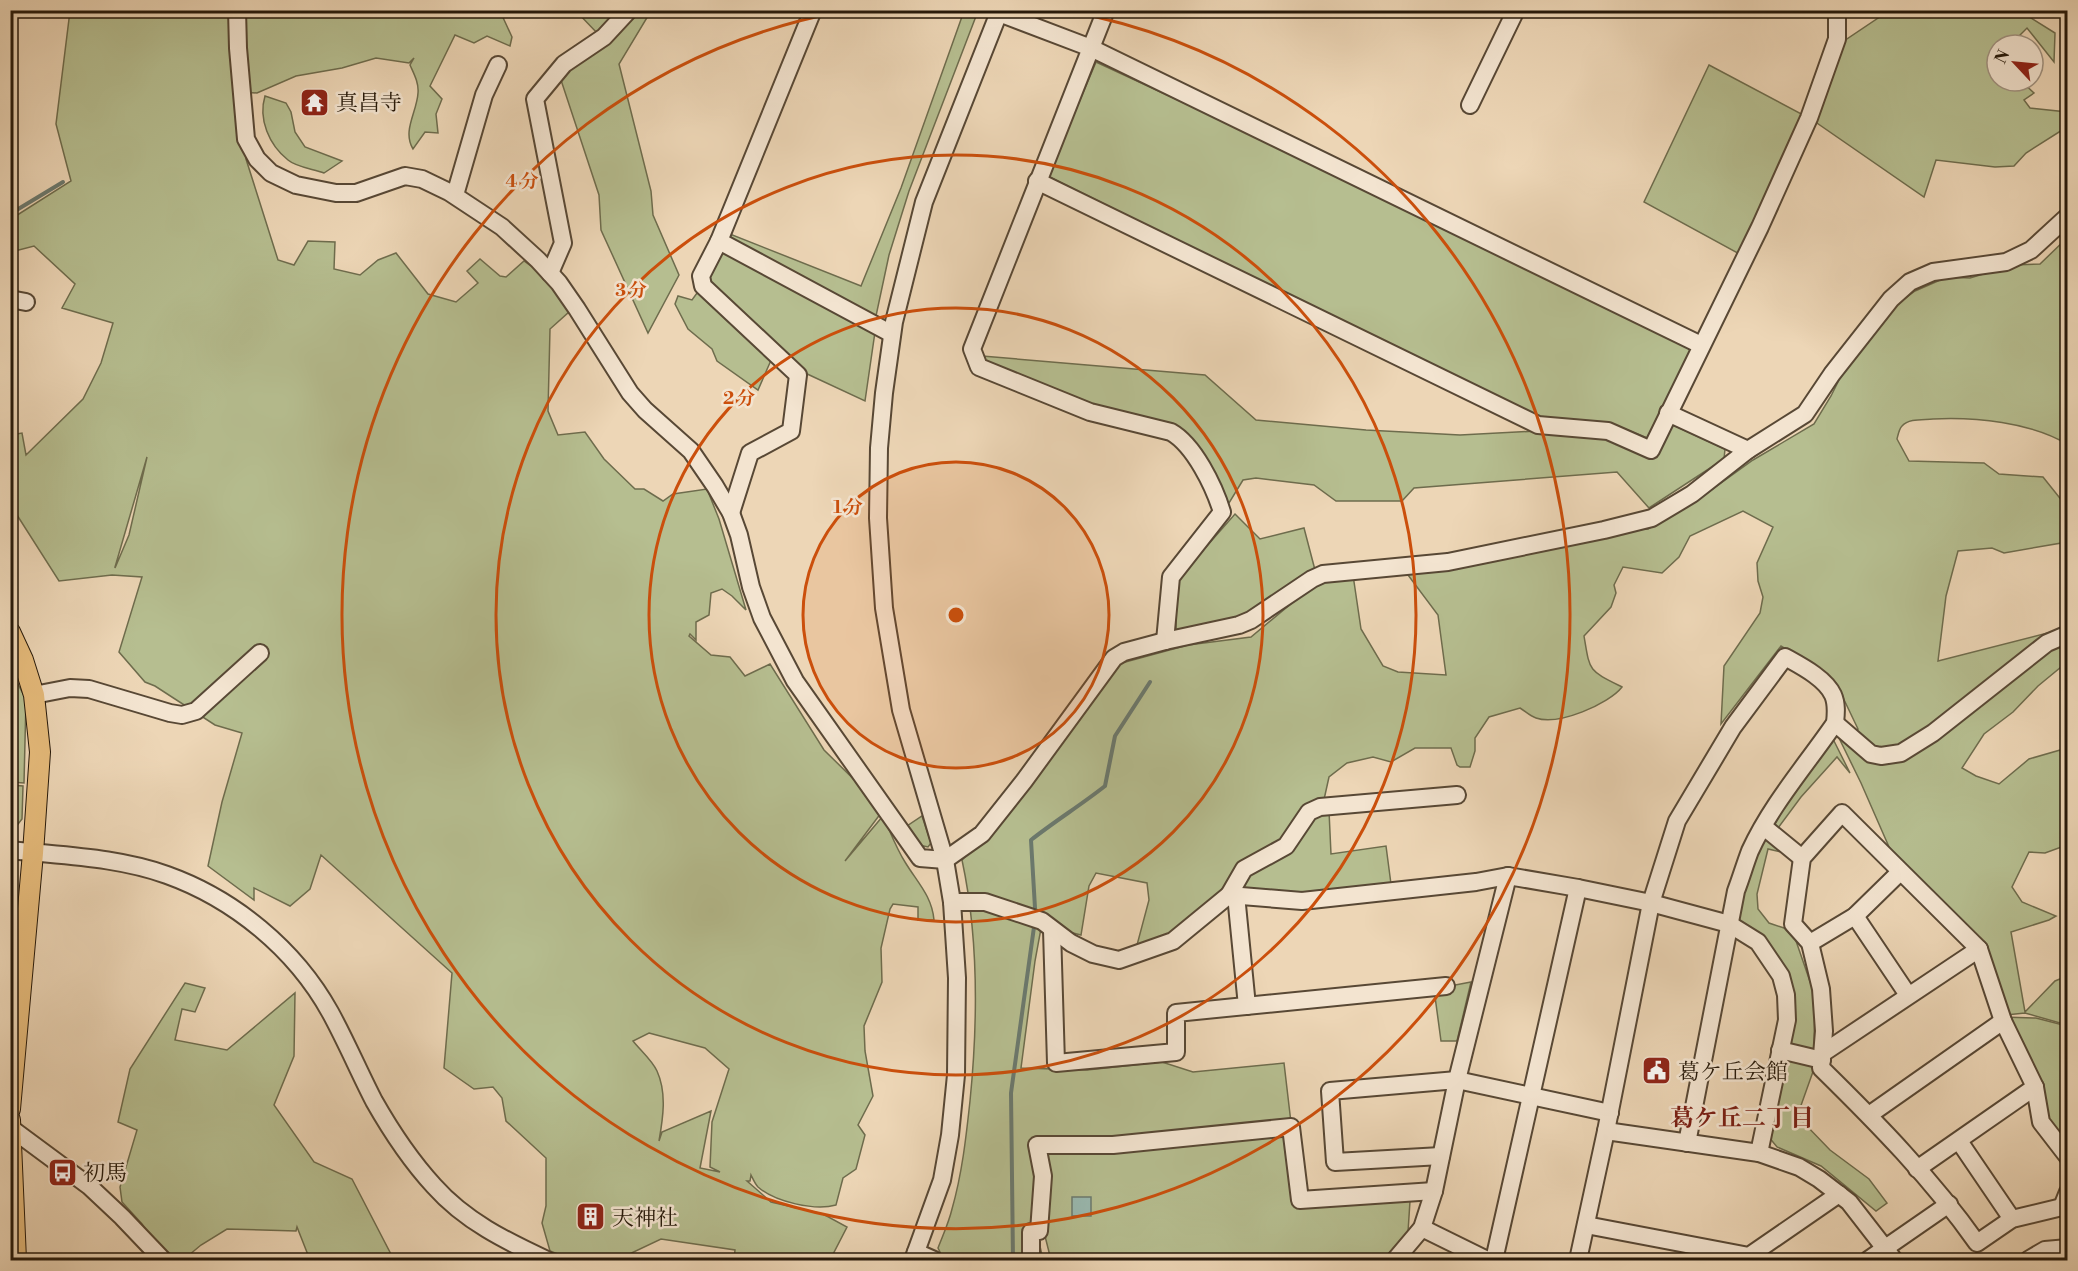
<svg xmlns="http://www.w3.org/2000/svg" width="2078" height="1271" font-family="'Libre Bodoni','Noto Serif JP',serif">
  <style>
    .green { fill: #b6be90; stroke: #6e6c4d; stroke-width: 1.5; fill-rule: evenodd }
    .water { fill: #99b9b0; stroke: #6b796e; stroke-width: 1.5 }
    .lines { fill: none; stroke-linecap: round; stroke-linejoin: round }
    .stream { stroke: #6b796e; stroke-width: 4 }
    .minor-casing { stroke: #584835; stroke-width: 20 }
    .major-casing { stroke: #26190a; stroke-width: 22 }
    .minor { stroke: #f3e4d0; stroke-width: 16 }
    .major { stroke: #e6bb7b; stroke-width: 20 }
    .ring { fill: none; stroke: #cb4f0c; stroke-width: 3 }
    .labels { text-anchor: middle; stroke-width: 5; stroke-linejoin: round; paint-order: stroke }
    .poi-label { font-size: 22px; fill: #26190a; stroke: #f3e4d0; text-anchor: start }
    .neighbourhood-label { font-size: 24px; font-weight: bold; fill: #7a1f14; stroke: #f3e4d0 }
    .centre { fill: #cb4f0c; stroke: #f3e4d0; stroke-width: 3 }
    .ring-label { font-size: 18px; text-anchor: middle; font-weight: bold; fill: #cb4f0c; stroke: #f3e4d0; stroke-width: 5; stroke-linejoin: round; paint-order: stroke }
  </style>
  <rect width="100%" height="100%" fill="#edd6b6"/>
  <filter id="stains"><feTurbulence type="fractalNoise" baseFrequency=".00333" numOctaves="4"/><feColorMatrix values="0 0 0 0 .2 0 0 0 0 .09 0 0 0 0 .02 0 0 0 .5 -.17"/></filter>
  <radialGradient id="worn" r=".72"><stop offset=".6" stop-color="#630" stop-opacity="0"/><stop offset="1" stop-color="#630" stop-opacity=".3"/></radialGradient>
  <g class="green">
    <path d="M70 11H500L512 37 510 46 487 36 474 43 455 35 430 86 442 99 436 114 438 133 425 132 413 149C402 131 417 112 418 93 419 83 414 74 410 65L414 58 409 63 376 58 342 68 296 76 257 93 240 92 246 159 278 260 294 265 308 241 335 242 334 269 360 275 378 260 396 253 428 294 456 302 478 283 467 271 480 259 500 276 506 277 524 261 549 279 570 311 550 329 548 411 558 435 585 432 604 459 635 489H644L663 501 673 494 707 489 719 519 746 610 732 596 722 589 711 593 709 615 696 622V640L690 634 689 636 711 655 730 657 745 676 770 664 824 750 884 809 845 861 883 816C890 831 896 848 905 862 917 882 932 896 934 920H918V907L893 904 890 909 881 948 882 982 864 1026 865 1051 873 1096 858 1125 865 1135 856 1169 843 1178 836 1205C815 1211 775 1202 758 1187 755 1184 753 1179 751 1175L750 1181H747L771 1202 823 1214 847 1227 830 1260H734L735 1250 661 1239 621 1258 573 1260 550 1251 542 1223 546 1206V1158L506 1121 502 1098 493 1087 474 1089 444 1068 452 973 321 855 310 889 290 906 254 888V900L208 866 222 802 242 733 215 725 155 686 145 682 119 652 142 577 112 575 59 581 17 515 11 514V435L22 433 26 455 83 399 101 363 113 323 62 308 75 284 34 246 11 252V219L71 181 56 124ZM147 457 129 535 115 568V567ZM649 1033 705 1048 729 1069 712 1122 710 1167 720 1172 700 1168 711 1111 662 1132 659 1141C663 1118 667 1093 657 1071 652 1060 640 1050 633 1041Z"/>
    <polygon points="576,11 628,11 599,35"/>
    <polygon points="629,11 651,11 619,64 651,191 653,215 679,275 648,333 601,230 599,195 558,71"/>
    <polygon points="964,11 978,11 909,191 889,255 876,316 729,242 730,234 861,286 901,188"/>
    <polygon points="1885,11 1986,11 2028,16 2055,33 2054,62 2027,28 2010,45 1997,45 1997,81 2021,81 2034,93 2024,100 2030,108 2067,112 2067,127 2026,153 2014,166 1995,167 1936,160 1924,197 1814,121 1841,43 1884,14"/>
    <polygon points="1096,62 1579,286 1689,344 1690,352 1647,438 1613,424 1535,419 1048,176"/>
    <polygon points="1709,65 1809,118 1745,257 1644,202"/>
    <path d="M265 96 286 103 291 112 295 132 305 147 342 161 324 173C313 169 296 167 288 160 269 145 258 119 265 96Z"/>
    <path d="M2067 238V444C2030 422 1975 417 1933 419 1923 420 1909 418 1902 426 1899 429 1898 435 1897 439L1909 461 1984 463 1999 474 2043 477 2067 507V542L2004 553 1992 548 1958 551 1946 596 1938 661 2067 628V657L2061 667 2038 686 2013 712 1984 734 1962 768 1976 776 1999 784 2029 759 2067 748V845L2045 853 2029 852 2012 887 2022 902 2056 916 2049 920 2011 932 2025 1012 2055 981 2067 976V1025L2025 1013 2006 1015 1979 945 1900 872 1861 783 1838 736 1858 729 1836 683 1814 666 1781 646 1721 724 1724 666 1760 613 1763 597 1758 581 1757 563 1773 527 1743 511 1690 536 1679 557 1662 573 1623 567 1614 585 1616 593 1611 607 1584 636C1590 672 1588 670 1622 687 1609 704 1558 726 1536 718 1530 716 1525 711 1520 708L1489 717 1475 738V751L1470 767H1460L1457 765 1451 748H1415L1391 762 1373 757 1347 763 1329 777 1323 804 1329 811 1331 854 1386 846 1391 884 1300 895H1236L1179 937 1137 945 1149 900 1147 883 1096 873 1089 886 1081 935 1069 932 1044 912 1035 961 1021 1068 1087 1070 1162 1062 1193 1072 1284 1063 1301 1208 1410 1201 1408 1232 1383 1260H1051L1045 1236 1038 1237 1043 1260H944L938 1248C943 1235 949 1222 952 1209 962 1174 966 1138 970 1101 978 1021 979 939 962 860L981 840 1118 664 1188 645 1251 637 1304 593 1328 579 1353 575 1361 629 1383 666 1398 672 1446 675 1438 615 1405 571 1588 532 1648 529 1710 491 1753 460 1814 424 1831 396 1850 358 1889 310 1915 291 1947 277 1970 278 2013 265 2040 264Z"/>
    <polygon points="725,251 875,332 865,401 803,372 709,286 709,271 717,254"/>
    <polygon points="700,289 772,358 758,390 717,361 712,349 688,329 675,304 678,296 692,300"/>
    <polygon points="982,356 1205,375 1256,420 1366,430 1460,435 1537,431 1608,438 1655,457 1673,425 1725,449 1724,459 1649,508 1617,472 1414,488 1402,501 1336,501 1314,485 1256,478 1243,480 1229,503 1222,503 1193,448 1121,416 991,369"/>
    <polygon points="1235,514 1260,539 1304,528 1315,570 1240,617 1176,630 1176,581"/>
    <polygon points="10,668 26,700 24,783 11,782"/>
    <polygon points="1832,737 1850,773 1837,757 1801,797 1778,828 1775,824 1783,807"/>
    <polygon points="11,785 23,786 22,819 11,833"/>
    <polygon points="922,816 931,843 928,847 919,845 907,826"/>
    <path d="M1764 838 1776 840 1786 853 1768 849 1757 894 1758 909 1769 923 1784 928 1795 938 1815 996 1814 1050 1787 1045 1792 1004 1739 922C1734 895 1754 863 1764 838Z"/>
    <polygon points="1471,982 1457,1041 1441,1041 1434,989"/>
    <polygon points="185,983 205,988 195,1012 182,1009 175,1040 227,1050 295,993 294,1056 274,1105 314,1162 352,1179 394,1260 310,1260 297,1227 296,1231 227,1229 201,1245 183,1260 173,1260 162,1253 142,1224 122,1202 120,1187 137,1130 118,1122 130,1069"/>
    <polygon points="2002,1017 2036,1018 2067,1026 2067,1151 2041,1122"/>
    <polygon points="1785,1058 1815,1066 1799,1111 1801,1120 1830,1150 1869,1179 1887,1203 1876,1211 1821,1166 1777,1147 1768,1136"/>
  </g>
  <rect class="water" x="1072" y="1197" width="19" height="19"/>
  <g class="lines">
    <g class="stream">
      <polyline points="10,214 63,182"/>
      <path d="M1035 908 1031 840C1055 821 1081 805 1105 786L1115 736 1150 682"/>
      <polyline points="1013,1260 1011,1093 1034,927"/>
    </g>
    <defs>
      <g id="minor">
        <polyline points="237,10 238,48 246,139 257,159 271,173 296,185 336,193 356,193 405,176 422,179 449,192 502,227 538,260 559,283 577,309 630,393 645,410 691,451 715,486 731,513 739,535 751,587 762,618 795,681 920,858 945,860 982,834 1024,781 1114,658 1124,652 1165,641 1239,625 1251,620 1312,579 1323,574 1448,562 1604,530 1652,518 1692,494 1748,450 1805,414 1832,374 1891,299 1910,282 1933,272 2006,262 2031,250 2068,216"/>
        <path d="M1106 10 972 349 979 367 1090 412 1171 432C1194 445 1214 486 1222 512L1171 577 1165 641"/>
        <polyline points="999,13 1091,48 1701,345"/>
        <polyline points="1470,105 1516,10"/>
        <polyline points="1037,181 1538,425 1608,431 1651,450 1760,227 1809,118 1837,39 1837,10"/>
        <polyline points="455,195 484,95 498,65"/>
        <polyline points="719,241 892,334"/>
        <polyline points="550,273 563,243 535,99 564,64 604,37 629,10"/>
        <polyline points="10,299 26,302"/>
        <polyline points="1668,413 1748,450"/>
        <polyline points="731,513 750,453 791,431 798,375 703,286 701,276 719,241 813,10"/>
        <polyline points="34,695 70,688 89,689 170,713 182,715 196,711 260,653"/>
        <polyline points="1835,723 1871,754 1881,756 1901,753 1933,733 2047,643 2068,634"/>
        <polyline points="1764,827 1802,858"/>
        <path d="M10 850C63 856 117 857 167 875 234 899 295 949 330 1012 346 1041 359 1072 374 1101 391 1131 411 1161 434 1186 465 1221 506 1241 547 1260"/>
        <polyline points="1229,895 1244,869 1286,846 1309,812 1320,807 1457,795"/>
        <polyline points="1236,895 1247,1006"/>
        <polyline points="952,902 985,902 1042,921 1071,943 1093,954 1119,960 1173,941 1229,895 1302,901 1476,882 1508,876 1578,888 1651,903 1729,924 1758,942 1781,976 1786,995 1787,1020 1759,1153"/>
        <polyline points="1855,916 1908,995"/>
        <polyline points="1052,930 1056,1063 1176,1052 1176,1013 1446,986"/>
        <polyline points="1810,943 1855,916 1900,872"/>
        <polyline points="1780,1050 1822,1060"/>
        <polyline points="1823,1053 1979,949"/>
        <polyline points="1869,1115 2003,1021"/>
        <polyline points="12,1129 89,1186 122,1217 163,1260"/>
        <polyline points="1606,1131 1759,1153 1799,1167 1819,1179 1849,1202 1894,1260"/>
        <polyline points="1959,1141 2012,1219"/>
        <polyline points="1441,1156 1335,1162 1330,1091 1457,1080 1610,1113"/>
        <path d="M2068 1157 2041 1122 2035 1087 2003 1021 1979 949 1842 813 1802 858 1793 924 1810 943 1821 989 1824 1031 1821 1068C1877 1123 1932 1179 1977 1243L2012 1219 2062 1207 2068 1192"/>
        <polyline points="1917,1169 2035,1087"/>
        <polyline points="1586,1225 1749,1256 1839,1194"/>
        <polyline points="1422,1228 1487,1260"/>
        <polyline points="916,1252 934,1260"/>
        <polyline points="913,1260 942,1180 950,1135 956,1075 957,978 952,902 945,860 901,710 884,608 878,518 879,448 884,393 894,322 924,202 1000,10"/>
        <polyline points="1031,1260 1031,1232 1039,1231 1043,1176 1037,1145 1113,1145 1291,1127 1300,1200 1434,1191"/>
        <polyline points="1395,1260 1422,1228 1434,1191 1457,1080 1508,876"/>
        <polyline points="1494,1260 1578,888"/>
        <path d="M1578 1260 1606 1131 1651 903 1677 821 1733 727 1785 657C1801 666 1825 678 1833 695 1837 704 1836 714 1835 723 1806 765 1771 805 1750 851 1745 864 1741 878 1736 891L1687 1143"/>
        <polyline points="1868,1260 1949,1204"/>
        <polyline points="2028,1260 2045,1250 2068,1248"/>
      </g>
      <g id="major">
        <polyline points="10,632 23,660 34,695 40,752 33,853 10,1109"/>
        <polyline points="10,1120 16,1260"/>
      </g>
    </defs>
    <use href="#minor" class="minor-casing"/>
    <use href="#major" class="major-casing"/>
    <use href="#minor" class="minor"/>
    <use href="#major" class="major"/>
  </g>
  <circle cx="956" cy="615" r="153" fill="#cb4f0c" fill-opacity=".12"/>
  <g class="ring">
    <circle cx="956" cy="615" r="153"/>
    <circle cx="956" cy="615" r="307"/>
    <circle cx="956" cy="615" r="460"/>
    <path d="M1068 11A614 614 0 1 1 844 11"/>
  </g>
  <defs>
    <symbol id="temple-square" viewBox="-11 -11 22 22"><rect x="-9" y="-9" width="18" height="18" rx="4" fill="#8f2418" stroke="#f3e4d0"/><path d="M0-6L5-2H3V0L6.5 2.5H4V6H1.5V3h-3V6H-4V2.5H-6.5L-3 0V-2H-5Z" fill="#fff"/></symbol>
    <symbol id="civic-square" viewBox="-11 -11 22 22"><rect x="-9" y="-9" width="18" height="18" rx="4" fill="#8f2418" stroke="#f3e4d0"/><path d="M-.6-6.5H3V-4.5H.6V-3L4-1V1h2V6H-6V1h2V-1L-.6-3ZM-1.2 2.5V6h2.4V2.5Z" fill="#fff"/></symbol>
    <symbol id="bus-square" viewBox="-11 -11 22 22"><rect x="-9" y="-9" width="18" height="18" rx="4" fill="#8f2418" stroke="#f3e4d0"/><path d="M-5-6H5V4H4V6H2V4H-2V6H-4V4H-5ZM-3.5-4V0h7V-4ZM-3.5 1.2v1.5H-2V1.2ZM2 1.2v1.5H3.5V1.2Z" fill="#fff"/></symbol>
    <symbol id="building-square" viewBox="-11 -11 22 22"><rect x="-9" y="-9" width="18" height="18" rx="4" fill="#8f2418" stroke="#f3e4d0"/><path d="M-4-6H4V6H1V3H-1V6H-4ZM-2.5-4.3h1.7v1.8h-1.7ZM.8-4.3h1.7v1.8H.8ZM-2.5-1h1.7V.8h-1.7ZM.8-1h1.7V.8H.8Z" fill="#fff"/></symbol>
  </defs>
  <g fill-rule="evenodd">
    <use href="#temple-square" x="298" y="86" width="33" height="33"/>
    <use href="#civic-square" x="1640" y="1054" width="33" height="33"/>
    <use href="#bus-square" x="46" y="1156" width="33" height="33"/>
    <use href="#building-square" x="574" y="1200" width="33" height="33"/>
  </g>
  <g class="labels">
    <g class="poi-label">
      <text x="336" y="110">真昌寺</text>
      <text x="1678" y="1079">葛ケ丘会館</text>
      <text x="83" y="1180">初馬</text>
      <text x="612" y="1225">天神社</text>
    </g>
    <g class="neighbourhood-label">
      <text x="1742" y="1126">葛ケ丘二丁目</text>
    </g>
  </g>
  <circle cx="956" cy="615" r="9" class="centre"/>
  <g class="ring-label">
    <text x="522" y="187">4 分</text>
    <text x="631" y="296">3 分</text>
    <text x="739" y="404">2 分</text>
    <text x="848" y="513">1 分</text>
  </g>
  <rect width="2078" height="1271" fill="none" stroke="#edd6b6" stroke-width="36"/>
  <rect x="12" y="12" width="2054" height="1247" fill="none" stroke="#26190a" stroke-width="3"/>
  <rect x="18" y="18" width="2042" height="1235" fill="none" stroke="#26190a" stroke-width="1.5"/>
  <g transform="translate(2015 63) rotate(296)"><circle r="28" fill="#f3e4d0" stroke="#a19381" stroke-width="1.5"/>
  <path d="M0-4.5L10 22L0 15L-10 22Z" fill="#8f2418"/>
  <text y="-9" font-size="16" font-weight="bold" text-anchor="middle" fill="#26190a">N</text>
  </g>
  <rect width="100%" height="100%" filter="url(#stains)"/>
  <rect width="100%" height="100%" fill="url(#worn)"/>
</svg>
